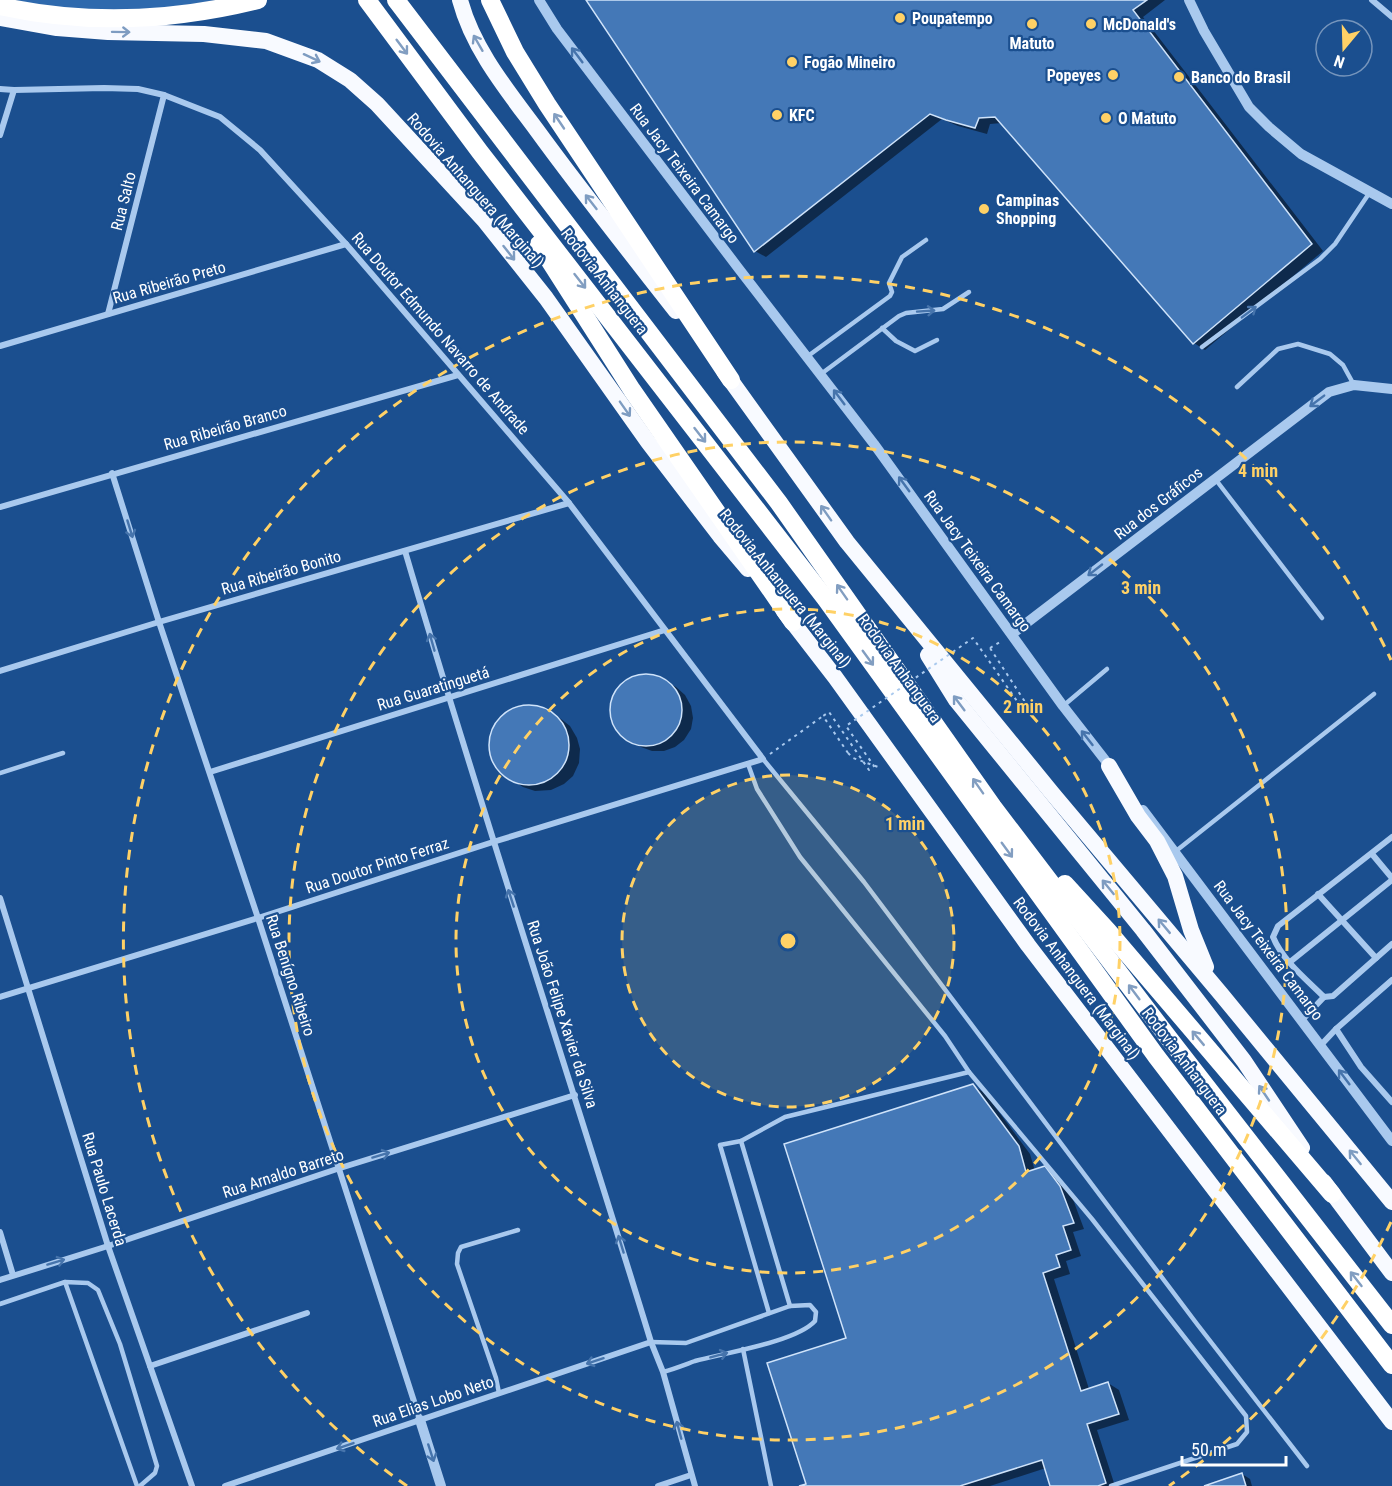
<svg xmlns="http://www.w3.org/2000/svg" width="1392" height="1486" font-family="'Roboto Condensed',sans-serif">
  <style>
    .green { fill: #2e69ad }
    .shadow { fill: #0007 }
    .building { fill: #4478b7; stroke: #cfe3fa; stroke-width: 1.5 }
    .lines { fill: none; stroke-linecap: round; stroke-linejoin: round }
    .path { stroke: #a9c9ee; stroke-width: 2; stroke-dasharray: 3 4.5; stroke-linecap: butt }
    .service { stroke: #a9c9ee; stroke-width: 4.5 }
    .minor { stroke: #a9c9ee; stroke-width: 6 }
    .tertiary { stroke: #a9c9ee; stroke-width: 10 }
    .trunk { stroke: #f8faff; stroke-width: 16 }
    .motorway { stroke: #fff; stroke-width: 18 }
    .path-bridge { stroke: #a9c9ee; stroke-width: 2; stroke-dasharray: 3 4.5; stroke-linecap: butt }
    .oneway { stroke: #7e9cc1 }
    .oneway2 { stroke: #829ec1 }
    .oneway3 { stroke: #4674ac }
    .ring { fill: none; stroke: #ffd166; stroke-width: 3; stroke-dasharray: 10 8 }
    .poi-dot { fill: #ffd166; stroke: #1b4f8f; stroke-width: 2 }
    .labels { text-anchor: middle; stroke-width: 4.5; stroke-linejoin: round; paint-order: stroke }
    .poi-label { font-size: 16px; font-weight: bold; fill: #fff; stroke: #1b4f8f; text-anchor: start }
    .street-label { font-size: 16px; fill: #fff; stroke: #1b4f8f }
    .centre { fill: #ffd166; stroke: #1b4f8f; stroke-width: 3 }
    .ring-label { font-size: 18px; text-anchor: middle; font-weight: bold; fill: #ffd166; stroke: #1b4f8f; stroke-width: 4.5; stroke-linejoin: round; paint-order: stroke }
  </style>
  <rect width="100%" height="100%" fill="#1b4f8f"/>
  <path class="green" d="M15 0H216C150 12 81 15 15 0Z"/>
  <g class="shadow">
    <polygon points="587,0 1165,0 1143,17 1323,251 1205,350 1194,343 1002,123 990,124 987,134 958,126 942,119 766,257 755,251"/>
    <polygon points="643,675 654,676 676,687 685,695 691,706 693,718 691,729 684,740 675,747 664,751 652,751 641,747 620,733 614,723 611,713 612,702 616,692 623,684 632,678"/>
    <polygon points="524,707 537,707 561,719 570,726 577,738 580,749 579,763 573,776 564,784 551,790 535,791 523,787 499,771 493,760 490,747 492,732 500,720 510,711"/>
    <polygon points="972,1086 984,1092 1030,1154 1035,1171 1045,1168 1056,1175 1071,1194 1084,1229 1073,1232 1081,1256 1066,1261 1070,1274 1054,1279 1089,1389 1108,1383 1119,1390 1129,1420 1097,1430 1115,1486 1052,1486 1046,1468 990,1486 803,1486 808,1485 848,1339"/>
    <polygon points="1242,1474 1250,1479 1252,1486 1209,1486"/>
  </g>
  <g class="building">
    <polygon points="586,0 1147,0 1133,10 1312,244 1193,344 995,117 979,118 975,128 946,120 930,114 754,252"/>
    <circle cx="646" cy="710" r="36"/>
    <circle cx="529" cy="745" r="40"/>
    <polygon points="973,1084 1019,1146 1026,1172 1045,1166 1060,1186 1074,1223 1063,1226 1071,1250 1056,1255 1060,1267 1043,1273 1081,1391 1108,1382 1119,1414 1087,1424 1106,1483 1098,1486 1050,1486 1042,1460 960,1486 799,1486 806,1484 767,1363 846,1338 784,1144"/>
    <polygon points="1242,1473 1246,1486 1204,1486"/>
  </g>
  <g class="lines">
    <g class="path">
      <polyline points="990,648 1000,642"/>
      <polyline points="848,753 853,758 881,768"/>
      <polyline points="770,754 823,716"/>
    </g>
    <g class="service">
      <polyline points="882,328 896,341 915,351 937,340"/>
      <polyline points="1202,347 1320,259 1335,244 1370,192"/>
      <polyline points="808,356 890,296 892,292 889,283 902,257 926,240"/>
      <polyline points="821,374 899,316 906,313 943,309 969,292"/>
      <polyline points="1237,387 1278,349 1298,344 1330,354 1343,365 1354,385"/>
      <polyline points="1216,480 1322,618"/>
      <polyline points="1063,706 1107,669"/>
      <polyline points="763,759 864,882 1197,1324 1307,1466"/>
      <polyline points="748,764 757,789 800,857 945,1036 969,1072 1092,1219 1246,1416 1247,1432 1237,1444 1111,1486"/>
      <polyline points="0,773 63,753"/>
      <polyline points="1176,851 1374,694"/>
      <polyline points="741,1141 790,1306"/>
      <polyline points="65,1282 137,1486"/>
      <polyline points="0,1304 65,1282 88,1283 98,1290 120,1344 157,1466 155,1473 140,1486"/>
      <polyline points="769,1313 720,1145 741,1141 785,1117 969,1072"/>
      <path d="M651 1342 686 1343 790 1306 810 1305 816 1312 815 1321C796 1342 724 1353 695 1361 684 1365 674 1369 663 1372"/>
      <polyline points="743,1349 771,1486"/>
      <polyline points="499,1393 496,1378 457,1264 458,1253 461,1247 518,1230"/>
    </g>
    <g class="minor">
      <polyline points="1372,0 1392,17"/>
      <polyline points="0,89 14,90 104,88 138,89 164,95 220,117 260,150 346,244 569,503 763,759 493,842 258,918 0,997"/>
      <polyline points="0,135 14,90"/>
      <polyline points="108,314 164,95"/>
      <polyline points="0,346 346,244"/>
      <polyline points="112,473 159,622 258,918 420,1420"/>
      <polyline points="0,507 458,375"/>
      <path d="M405 551C483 816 570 1078 651 1342L663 1372 695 1486"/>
      <polyline points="0,671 159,622 569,503"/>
      <polyline points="210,772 665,630"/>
      <path d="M1392 837 1278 926 1273 937C1283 961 1306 979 1324 997L1333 996 1392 944"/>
      <polyline points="1372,854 1392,878"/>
      <polyline points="1318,894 1376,958"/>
      <polyline points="0,898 108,1246 192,1486"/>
      <polyline points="1290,962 1392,880"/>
      <polyline points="1392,980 1336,1029 1361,1067 1392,1102"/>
      <polyline points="1302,1020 1324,997"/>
      <polyline points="1321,1045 1336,1029"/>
      <polyline points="0,1232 13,1275"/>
      <polyline points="0,1280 108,1246 337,1169 575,1095"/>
      <polyline points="150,1366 307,1313"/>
      <polyline points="225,1486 651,1342"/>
      <polyline points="658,1486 691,1475"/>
    </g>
    <g class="tertiary">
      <polyline points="539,0 557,29 739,269 874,444 1063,706 1112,769"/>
      <polyline points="1189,0 1204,31 1249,107 1269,127 1301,154 1392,204"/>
      <polyline points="1012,634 1329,392 1354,385 1392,389"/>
      <polyline points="1143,810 1392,1141"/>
      <polyline points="420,1420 441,1486"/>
    </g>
    <g class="trunk">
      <path d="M460 0C473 49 507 90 536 129 581 191 629 251 676 311"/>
      <polyline points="0,18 57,28 108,32 204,34 266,41 318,60 350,80 377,104 484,220 546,298 648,442 720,536 748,569"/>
      <polyline points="724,371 847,542 1052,793 1221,994 1392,1202"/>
      <polyline points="784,611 835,677 1028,945 1392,1422"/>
      <polyline points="928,655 956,700 1143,930 1244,1061 1302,1148"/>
      <polyline points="1109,766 1138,816 1157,841 1175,876 1191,930 1206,967"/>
      <polyline points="1324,1182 1392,1273"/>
    </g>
    <g class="motorway">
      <polyline points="367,0 480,152 825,598 1156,1056 1392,1365"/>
      <polyline points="396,0 779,503 993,807 1171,1041 1392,1325"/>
      <polyline points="490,0 515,52 547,104 731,380"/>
      <path d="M0 6C86 25 174 21 258 0"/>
      <polyline points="539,244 632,390 793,622"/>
      <polyline points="1065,884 1108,931 1332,1194"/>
    </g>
    <polyline class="path-bridge" points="848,753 823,716 829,712 869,770 874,766 846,726 973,638 1026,714 1031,711 990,648"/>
  </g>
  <defs><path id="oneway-shaft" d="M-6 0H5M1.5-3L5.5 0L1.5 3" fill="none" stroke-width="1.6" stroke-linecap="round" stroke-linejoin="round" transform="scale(1.5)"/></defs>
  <g class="oneway">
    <use href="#oneway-shaft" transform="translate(121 32) rotate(1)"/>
    <use href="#oneway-shaft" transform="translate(478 43) rotate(-120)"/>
    <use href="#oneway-shaft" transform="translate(312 58) rotate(25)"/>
    <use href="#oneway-shaft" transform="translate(591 202) rotate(-128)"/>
    <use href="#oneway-shaft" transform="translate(509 253) rotate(52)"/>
    <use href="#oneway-shaft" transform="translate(625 409) rotate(55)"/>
    <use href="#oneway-shaft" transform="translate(826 513) rotate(-125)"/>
    <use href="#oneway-shaft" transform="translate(959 703) rotate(-127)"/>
    <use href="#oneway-shaft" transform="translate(1108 887) rotate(-129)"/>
    <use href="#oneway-shaft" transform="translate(1164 926) rotate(-130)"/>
    <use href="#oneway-shaft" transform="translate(1264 1093) rotate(-124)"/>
    <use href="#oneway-shaft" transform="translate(1355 1157) rotate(-129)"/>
  </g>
  <g class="oneway2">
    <use href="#oneway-shaft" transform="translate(402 47) rotate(53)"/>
    <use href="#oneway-shaft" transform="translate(559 121) rotate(-124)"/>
    <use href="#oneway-shaft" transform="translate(580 281) rotate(52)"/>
    <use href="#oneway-shaft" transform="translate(700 435) rotate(52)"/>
    <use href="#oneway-shaft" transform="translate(842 592) rotate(-125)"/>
    <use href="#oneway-shaft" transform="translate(868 658) rotate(54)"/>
    <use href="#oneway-shaft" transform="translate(978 786) rotate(-125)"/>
    <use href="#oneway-shaft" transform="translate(1007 850) rotate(54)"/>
    <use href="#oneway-shaft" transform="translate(1134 992) rotate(-127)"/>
    <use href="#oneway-shaft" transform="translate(1198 1038) rotate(-130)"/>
    <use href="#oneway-shaft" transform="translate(1356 1279) rotate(-128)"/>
  </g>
  <g class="oneway3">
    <use href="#oneway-shaft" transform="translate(577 55) rotate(-127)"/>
    <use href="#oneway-shaft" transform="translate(926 311) rotate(-4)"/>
    <use href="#oneway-shaft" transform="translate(1249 312) rotate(-37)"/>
    <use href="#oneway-shaft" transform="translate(839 397) rotate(-127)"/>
    <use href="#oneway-shaft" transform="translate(1317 401) rotate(143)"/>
    <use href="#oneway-shaft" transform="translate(904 484) rotate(-126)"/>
    <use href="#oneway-shaft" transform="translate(130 529) rotate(73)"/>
    <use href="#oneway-shaft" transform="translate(1095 570) rotate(142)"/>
    <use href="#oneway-shaft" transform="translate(432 642) rotate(-106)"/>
    <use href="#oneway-shaft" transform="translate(1087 738) rotate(-128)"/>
    <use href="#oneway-shaft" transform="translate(511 898) rotate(-108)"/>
    <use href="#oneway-shaft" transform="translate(1344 1077) rotate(-127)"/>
    <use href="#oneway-shaft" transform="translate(381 1155) rotate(-17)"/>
    <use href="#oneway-shaft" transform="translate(621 1244) rotate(-107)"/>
    <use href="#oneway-shaft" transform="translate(56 1262) rotate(-17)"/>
    <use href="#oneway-shaft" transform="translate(719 1355) rotate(-15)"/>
    <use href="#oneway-shaft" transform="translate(595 1361) rotate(162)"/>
    <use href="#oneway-shaft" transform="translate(679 1430) rotate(-105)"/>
    <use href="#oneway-shaft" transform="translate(345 1446) rotate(161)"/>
    <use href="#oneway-shaft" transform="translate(431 1453) rotate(72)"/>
  </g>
  <circle cx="788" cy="941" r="166" fill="#ffd166" fill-opacity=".12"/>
  <g class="ring">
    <circle cx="788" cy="941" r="166"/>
    <circle cx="788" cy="941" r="332"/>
    <circle cx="788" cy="941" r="499"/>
    <path d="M1391 1222A665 665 0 0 1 1169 1486M407 1486A665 665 0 1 1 1391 660"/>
  </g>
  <g class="poi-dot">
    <circle cx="900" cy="18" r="6"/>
    <circle cx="1032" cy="24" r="6"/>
    <circle cx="1091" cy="24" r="6"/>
    <circle cx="792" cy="62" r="6"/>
    <circle cx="1113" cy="75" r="6"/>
    <circle cx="1179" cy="77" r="6"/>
    <circle cx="777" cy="115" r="6"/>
    <circle cx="1106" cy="118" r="6"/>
    <circle cx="984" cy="209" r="6"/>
  </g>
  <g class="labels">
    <g class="poi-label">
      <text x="912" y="24">Poupatempo</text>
      <text x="1103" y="30">McDonald's</text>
      <text x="1032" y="49" text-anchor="middle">Matuto</text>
      <text x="804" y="68">Fogão Mineiro</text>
      <text x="1101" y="81" text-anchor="end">Popeyes</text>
      <text x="1191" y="83">Banco do Brasil</text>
      <text x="789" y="121">KFC</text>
      <text x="1118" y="124">O Matuto</text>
      <text x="996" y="206">Campinas<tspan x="996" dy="18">Shopping</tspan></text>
    </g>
    <g class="street-label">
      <text transform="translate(685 173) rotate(53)" y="6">Rua Jacy Teixeira Camargo</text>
      <text transform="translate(476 190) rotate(49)" y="6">Rodovia Anhanguera (Marginal)</text>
      <text transform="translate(123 201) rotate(-76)" y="6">Rua Salto</text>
      <text transform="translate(605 281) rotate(52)" y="6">Rodovia Anhanguera</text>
      <text transform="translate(169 282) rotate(-16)" y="6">Rua Ribeirão Preto</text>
      <text transform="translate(441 333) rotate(49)" y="6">Rua Doutor Edmundo Navarro de Andrade</text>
      <text transform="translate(225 427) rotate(-16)" y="6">Rua Ribeirão Branco</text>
      <text transform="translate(1158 503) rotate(-38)" y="6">Rua dos Gráficos</text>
      <text transform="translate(978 561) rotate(54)" y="6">Rua Jacy Teixeira Camargo</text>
      <text transform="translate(281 572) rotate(-16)" y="6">Rua Ribeirão Bonito</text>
      <text transform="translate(786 588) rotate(51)" y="6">Rodovia Anhanguera (Marginal)</text>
      <text transform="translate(900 668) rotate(54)" y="6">Rodovia Anhanguera</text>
      <text transform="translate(433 688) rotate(-17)" y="6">Rua Guaratinguetá</text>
      <text transform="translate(377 865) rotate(-18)" y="6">Rua Doutor Pinto Ferraz</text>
      <text transform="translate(1269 950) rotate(53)" y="6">Rua Jacy Teixeira Camargo</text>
      <text transform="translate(291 975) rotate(72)" y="6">Rua Benígno Ribeiro</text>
      <text transform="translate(1077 978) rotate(53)" y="6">Rodovia Anhanguera (Marginal)</text>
      <text transform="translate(563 1014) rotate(72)" y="6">Rua João Felipe Xavier da Silva</text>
      <text transform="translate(1185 1061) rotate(53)" y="6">Rodovia Anhanguera</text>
      <text transform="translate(283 1173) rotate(-18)" y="6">Rua Arnaldo Barreto</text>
      <text transform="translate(105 1189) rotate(73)" y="6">Rua Paulo Lacerda</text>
      <text transform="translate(433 1401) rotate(-19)" y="6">Rua Elias Lobo Neto</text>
    </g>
  </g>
  <circle cx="788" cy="941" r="9" class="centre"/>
  <g class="ring-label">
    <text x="1258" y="477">4 min</text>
    <text x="1141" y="594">3 min</text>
    <text x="1023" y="713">2 min</text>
    <text x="905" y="830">1 min</text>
  </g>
  <g transform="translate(1344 48) rotate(199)"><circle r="28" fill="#1b4f8f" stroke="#7695bc" stroke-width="1.5"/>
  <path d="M0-4.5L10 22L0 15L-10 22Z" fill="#ffd166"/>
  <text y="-9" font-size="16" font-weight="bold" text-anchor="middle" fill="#ffffff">N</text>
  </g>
  <path d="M1182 1456v9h104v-9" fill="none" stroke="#ffffff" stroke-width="3"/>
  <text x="1191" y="1456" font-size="18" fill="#ffffff" stroke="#1b4f8f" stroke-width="4.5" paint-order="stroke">50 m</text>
</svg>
